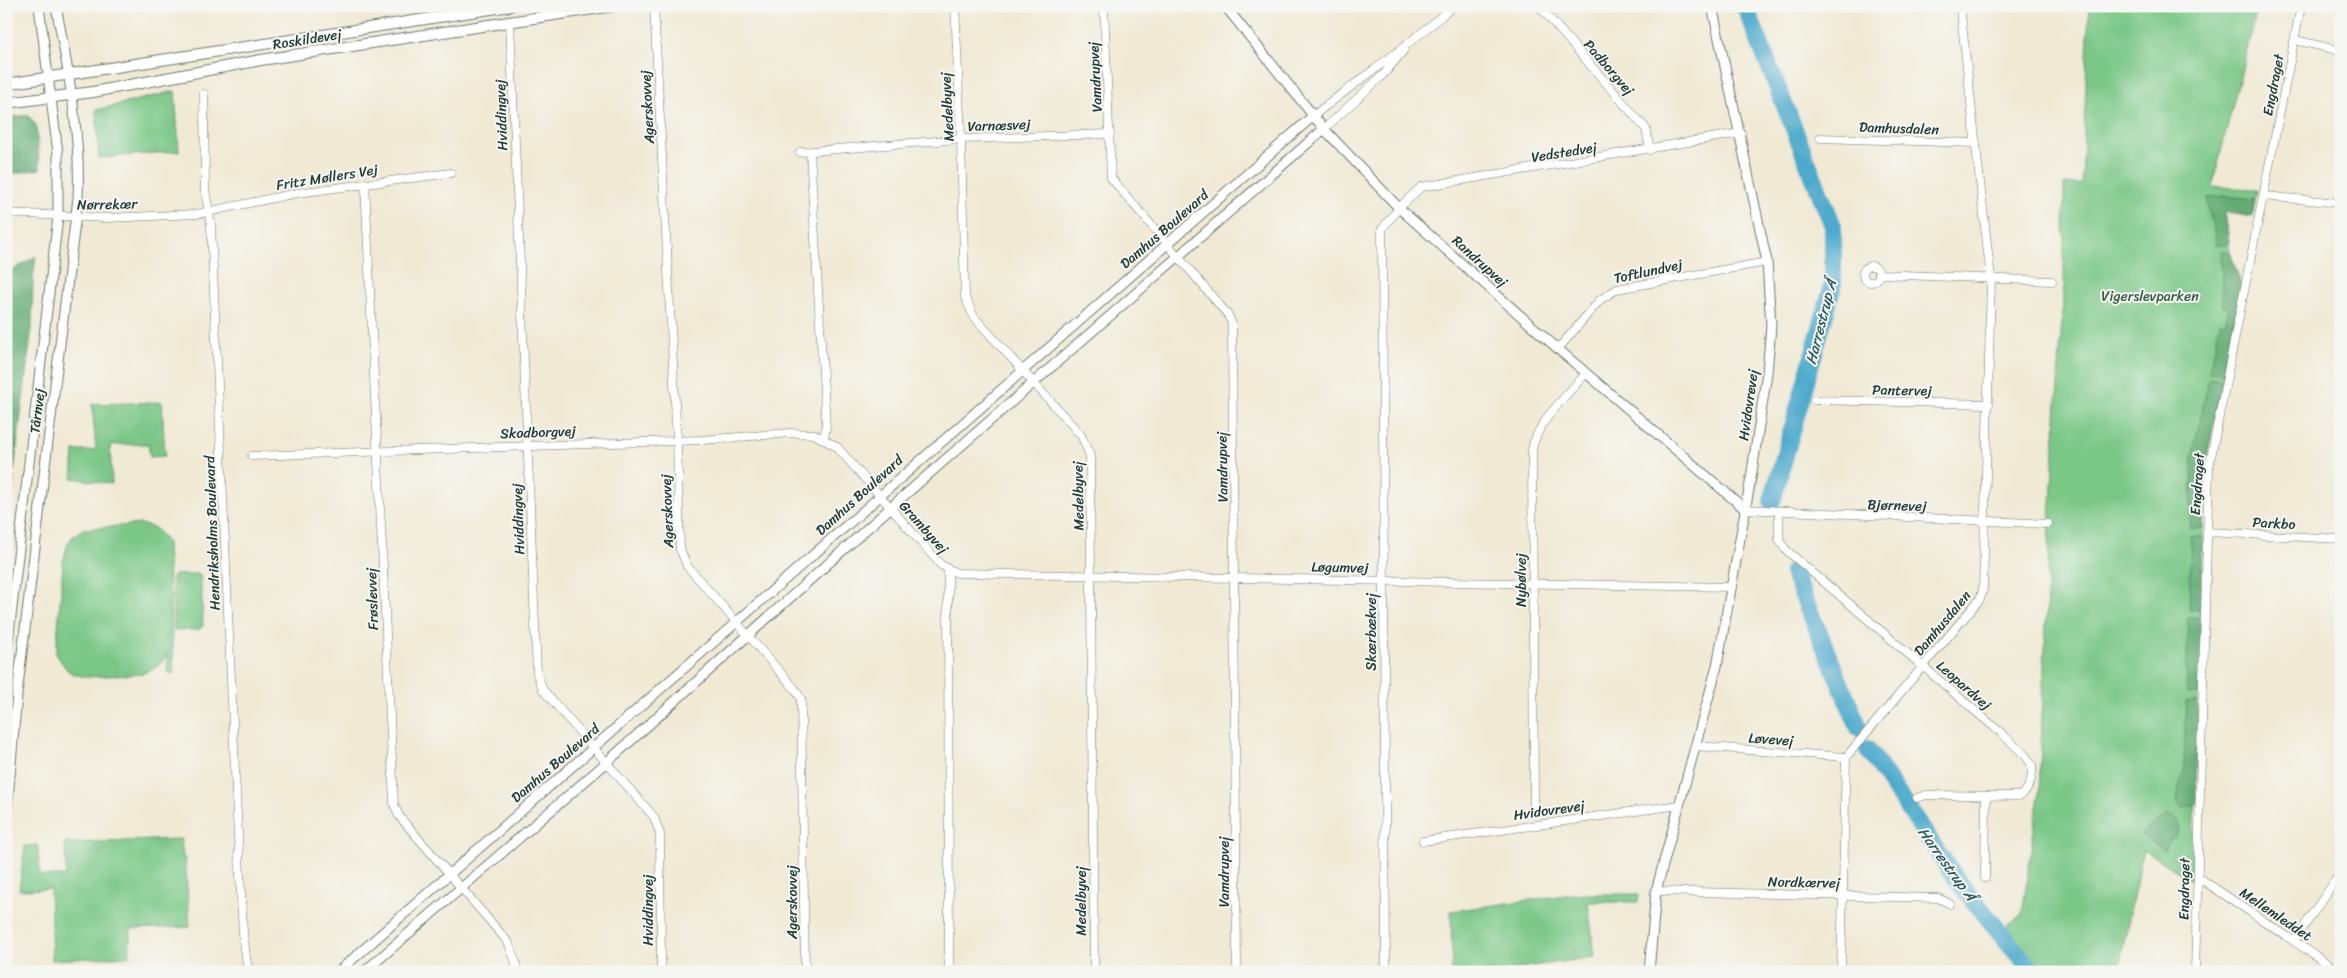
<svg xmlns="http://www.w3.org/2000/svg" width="2347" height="978" font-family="Sriracha,sans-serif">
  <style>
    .green { fill: #7ac787; stroke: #4c825e }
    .forest { fill: #63ac74; stroke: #417454 }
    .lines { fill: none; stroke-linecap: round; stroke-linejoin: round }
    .river { stroke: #4eaacc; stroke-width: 18 }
    .minor-casing { stroke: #68796c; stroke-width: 9 }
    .tertiary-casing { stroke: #68796c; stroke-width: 11 }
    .secondary-casing { stroke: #68796c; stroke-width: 12 }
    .minor { stroke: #fff; stroke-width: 8 }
    .tertiary { stroke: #fff; stroke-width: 9 }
    .secondary { stroke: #fff; stroke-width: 10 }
    .labels { text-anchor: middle; stroke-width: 4; stroke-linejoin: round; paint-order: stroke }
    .street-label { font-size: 14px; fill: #1f3d34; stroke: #f6f6f2 }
    .park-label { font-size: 14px; fill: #366049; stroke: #f6f6f2 }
    .water-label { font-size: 15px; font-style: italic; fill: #2d5e62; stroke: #f6f6f2 }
  </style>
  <rect width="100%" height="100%" fill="#f6f6f2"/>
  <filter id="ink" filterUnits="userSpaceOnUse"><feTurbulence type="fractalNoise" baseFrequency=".02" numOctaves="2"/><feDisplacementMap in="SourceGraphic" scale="10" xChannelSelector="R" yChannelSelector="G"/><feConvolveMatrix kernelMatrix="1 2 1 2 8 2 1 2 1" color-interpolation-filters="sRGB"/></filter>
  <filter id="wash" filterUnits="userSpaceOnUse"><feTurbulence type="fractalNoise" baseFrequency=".0096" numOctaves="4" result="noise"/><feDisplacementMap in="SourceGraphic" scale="20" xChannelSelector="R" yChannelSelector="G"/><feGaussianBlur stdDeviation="1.12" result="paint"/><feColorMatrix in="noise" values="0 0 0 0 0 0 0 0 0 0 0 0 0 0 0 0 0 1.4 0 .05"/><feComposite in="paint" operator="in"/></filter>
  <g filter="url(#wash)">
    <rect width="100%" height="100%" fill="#f0e9d4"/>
    <g class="green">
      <polygon points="2089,6 2258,6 2212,187 2257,189 2252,217 2225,212 2230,251 2241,285 2205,467 2192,881 2143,849 2118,972 2023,972 1993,936 2022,914 2039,794 2050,518 2064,284 2064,184 2082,184"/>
      <polygon points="175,91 179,151 99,158 96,110"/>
      <polygon points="162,402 165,456 150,457 148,444 110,445 112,484 72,478 74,451 96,450 92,404"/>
      <polygon points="141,524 155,528 167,542 174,673 168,673 167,653 163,661 158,666 142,674 87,677 73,674 67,670 56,654 63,562 68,543 73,536 83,529"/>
      <polygon points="198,574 201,578 203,626 198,630 174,630 172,578 174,575"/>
      <polygon points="181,839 183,857 185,858 190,927 131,929 129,956 52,960 50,889 19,890 25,846 38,845 40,876 66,876 65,843"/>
      <polygon points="1573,894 1639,894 1638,902 1588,902 1595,957 1492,972 1452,972 1451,911"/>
    </g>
    <g class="forest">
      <polygon points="28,115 36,125 40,169 6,175 6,118"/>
      <polygon points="2224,196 2255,199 2252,217 2225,212 2229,241 2227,244 2217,245 2207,201 2207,198"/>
      <path d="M2222 250 2231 253 2241 285 2223 374 2210 372 2220 322 2225 323 2229 308 2222 306C2224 294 2219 255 2222 250Z"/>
      <polygon points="36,256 33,280 32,327 14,471 9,441 6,295 10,272"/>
      <polygon points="2209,378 2222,380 2205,467 2203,528 2190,528 2193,453"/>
      <polygon points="6,466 9,477 14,478 6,534"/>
      <polygon points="2191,535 2203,536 2201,610 2189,610"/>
      <polygon points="2188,618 2201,618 2199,694 2186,693"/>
      <polygon points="2186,701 2198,701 2196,804 2183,809 2176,802 2184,771"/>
      <polygon points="2167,814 2177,820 2179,829 2175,837 2170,839 2165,851 2142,835 2144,831"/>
    </g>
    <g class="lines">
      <g class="river">
        <polyline points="1745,6 1833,226 1833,285 1772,501"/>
        <polyline points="1793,572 1859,728"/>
        <polyline points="1868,750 1959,883 2033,972"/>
      </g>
    </g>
  </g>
  <g filter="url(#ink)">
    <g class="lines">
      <defs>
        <g id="minor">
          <polyline points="654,6 677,440 680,549 687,566 795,689 801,699 805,972"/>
          <polyline points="955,6 961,139 965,297 974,317 1081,435 1090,456 1094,972"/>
          <polyline points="1104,6 1111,178 1228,315 1232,324 1237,972"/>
          <polyline points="1539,6 1646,129 1650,150"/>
          <polyline points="510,22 537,674 543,690 654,817 660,834 661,972"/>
          <polyline points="2295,40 2341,51"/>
          <polyline points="204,94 205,190 211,225 237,816 243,933 248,972"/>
          <path d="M1313 116C1360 79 1409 46 1453 6"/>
          <polyline points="1324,129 1383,75 1404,50"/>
          <polyline points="1820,138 1976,143"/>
          <polyline points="800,152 961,139 1110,134"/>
          <polyline points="810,152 826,427 824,438"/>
          <polyline points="365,183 394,804 399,816 508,942 516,963 516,972"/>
          <polyline points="2264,196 2341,203"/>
          <polyline points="6,213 106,218 197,214 297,193 451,173"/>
          <circle cx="1871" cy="274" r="8"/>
          <polyline points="1879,274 2052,281"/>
          <polyline points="1558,349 1600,300 1617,289 1767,262"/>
          <polyline points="1814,400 1989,404"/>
          <polyline points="252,456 702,440 790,433 814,434 837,447 941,565 957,573 1732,587"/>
          <polyline points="1745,509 2048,524"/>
          <path d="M1779 513V539L1785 549 2000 732 2025 755 2032 765C2033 777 2030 791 2019 796L1926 795 1917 798"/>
          <polyline points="2207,532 2341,539"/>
          <polyline points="948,571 949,972"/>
          <polyline points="1695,746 1846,757"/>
          <path d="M1534 806 1532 449C1538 420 1567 396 1586 373"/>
          <polyline points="1423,841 1679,805"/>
          <polyline points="2198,877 2340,972"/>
          <polyline points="1985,878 1986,797"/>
          <polyline points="1656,891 1938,898 1950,904"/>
          <polyline points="2294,941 2339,875 2341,829"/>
          <polyline points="1386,972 1382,229 1399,208 1421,187 1741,133"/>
          <polyline points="1841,972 1846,757 1980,599 1983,590 1991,279 1960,6"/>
          <polyline points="2195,972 2209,467 2301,6"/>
        </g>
        <g id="tertiary">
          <polyline points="1225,6 1324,129 1399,208 1558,349 1745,509"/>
          <polyline points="6,658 58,217 58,153 39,6"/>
          <path d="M6 821 17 694 78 198C81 133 68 70 56 6"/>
          <polyline points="338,972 1313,116"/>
          <polyline points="364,972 606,763 890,508 1324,129"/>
          <polyline points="1649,972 1656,891 1717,666 1751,478 1767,373 1771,326 1767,262 1712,6"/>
        </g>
        <g id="secondary">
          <polyline points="6,84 510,6"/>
          <polyline points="6,103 93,92 261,60 613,6"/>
        </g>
      </defs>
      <use href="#minor" class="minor-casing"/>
      <use href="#tertiary" class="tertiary-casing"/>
      <use href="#secondary" class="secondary-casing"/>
      <use href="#minor" class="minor"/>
      <use href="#tertiary" class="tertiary"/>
      <use href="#secondary" class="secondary"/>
    </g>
  </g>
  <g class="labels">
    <g class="street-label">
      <text transform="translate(307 39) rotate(-9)" y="5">Roskildevej</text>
      <text transform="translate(1609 67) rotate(49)" y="5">Padborgvej</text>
      <text transform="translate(1095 77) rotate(-93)" y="5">Vamdrupvej</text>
      <text transform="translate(2273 85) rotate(-79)" y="5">Engdraget</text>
      <text transform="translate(647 107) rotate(-93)" y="5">Agerskovvej</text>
      <text transform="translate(947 107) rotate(-93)" y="5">Medelbyvej</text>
      <text transform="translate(501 115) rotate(-92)" y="5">Hviddingvej</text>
      <text transform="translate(999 125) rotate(-2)" y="5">Varnæsvej</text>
      <text transform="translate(1899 128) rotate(2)" y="5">Damhusdalen</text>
      <text transform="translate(1564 152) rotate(-9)" y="5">Vedstedvej</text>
      <text transform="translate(327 177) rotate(-9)" y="5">Fritz Møllers Vej</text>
      <text transform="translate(107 204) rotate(-1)" y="5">Nørrekær</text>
      <text transform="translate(1164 229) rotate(-41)" y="5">Damhus Boulevard</text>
      <text transform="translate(1480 261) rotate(42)" y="5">Randrupvej</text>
      <text transform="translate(1648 271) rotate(-12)" y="5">Toftlundvej</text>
      <text transform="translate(1902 390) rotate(1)" y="5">Pantervej</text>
      <text transform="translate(1748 405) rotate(-82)" y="5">Hvidovrevej</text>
      <text transform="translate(37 411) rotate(-83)" y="5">Tårnvej</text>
      <text transform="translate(538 432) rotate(-2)" y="5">Skodborgvej</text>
      <text transform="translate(1222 467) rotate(-91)" y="5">Vamdrupvej</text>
      <text transform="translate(2197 484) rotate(-86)" y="5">Engdraget</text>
      <text transform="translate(859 495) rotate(-42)" y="5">Damhus Boulevard</text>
      <text transform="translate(1078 496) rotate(-91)" y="5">Medelbyvej</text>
      <text transform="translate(1897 505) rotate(2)" y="5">Bjørnevej</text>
      <text transform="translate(667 511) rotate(-92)" y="5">Agerskovvej</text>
      <text transform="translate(518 519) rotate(-92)" y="5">Hviddingvej</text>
      <text transform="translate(2274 523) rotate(3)" y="5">Parkbo</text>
      <text transform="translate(924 527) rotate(48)" y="5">Grambyvej</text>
      <text transform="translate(212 533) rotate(-92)" y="5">Hendriksholms Boulevard</text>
      <text transform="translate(1340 567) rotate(1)" y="5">Løgumvej</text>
      <text transform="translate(1521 580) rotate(-90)" y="5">Nybølvej</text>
      <text transform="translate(372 599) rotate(-92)" y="5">Frøslevvej</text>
      <text transform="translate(1942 623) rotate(-50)" y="5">Damhusdalen</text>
      <text transform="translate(1371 632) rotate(-90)" y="5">Skærbækvej</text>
      <text transform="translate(1964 685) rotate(41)" y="5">Leopardvej</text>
      <text transform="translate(1771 739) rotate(4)" y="5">Løvevej</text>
      <text transform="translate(555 763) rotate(-41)" y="5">Damhus Boulevard</text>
      <text transform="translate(1549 810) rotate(-8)" y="5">Hvidovrevej</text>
      <text transform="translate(1224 872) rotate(-90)" y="5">Vamdrupvej</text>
      <text transform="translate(1804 882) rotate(1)" y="5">Nordkærvej</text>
      <text transform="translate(2184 889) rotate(-89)" y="5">Engdraget</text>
      <text transform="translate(1081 901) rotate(-90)" y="5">Medelbyvej</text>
      <text transform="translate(792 902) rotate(-90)" y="5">Agerskovvej</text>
      <text transform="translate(648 910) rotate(-90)" y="5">Hviddingvej</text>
      <text transform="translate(2276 914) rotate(34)" y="5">Mellemleddet</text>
    </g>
    <g class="park-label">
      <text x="2150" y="301">Vigerslevparken</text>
    </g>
    <g class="water-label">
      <text transform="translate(1821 322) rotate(-76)" y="5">Harrestrup Å</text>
      <text transform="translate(1947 864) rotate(54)" y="5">Harrestrup Å</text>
    </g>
  </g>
  <rect width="2347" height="978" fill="none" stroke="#f6f6f2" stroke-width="25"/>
</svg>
